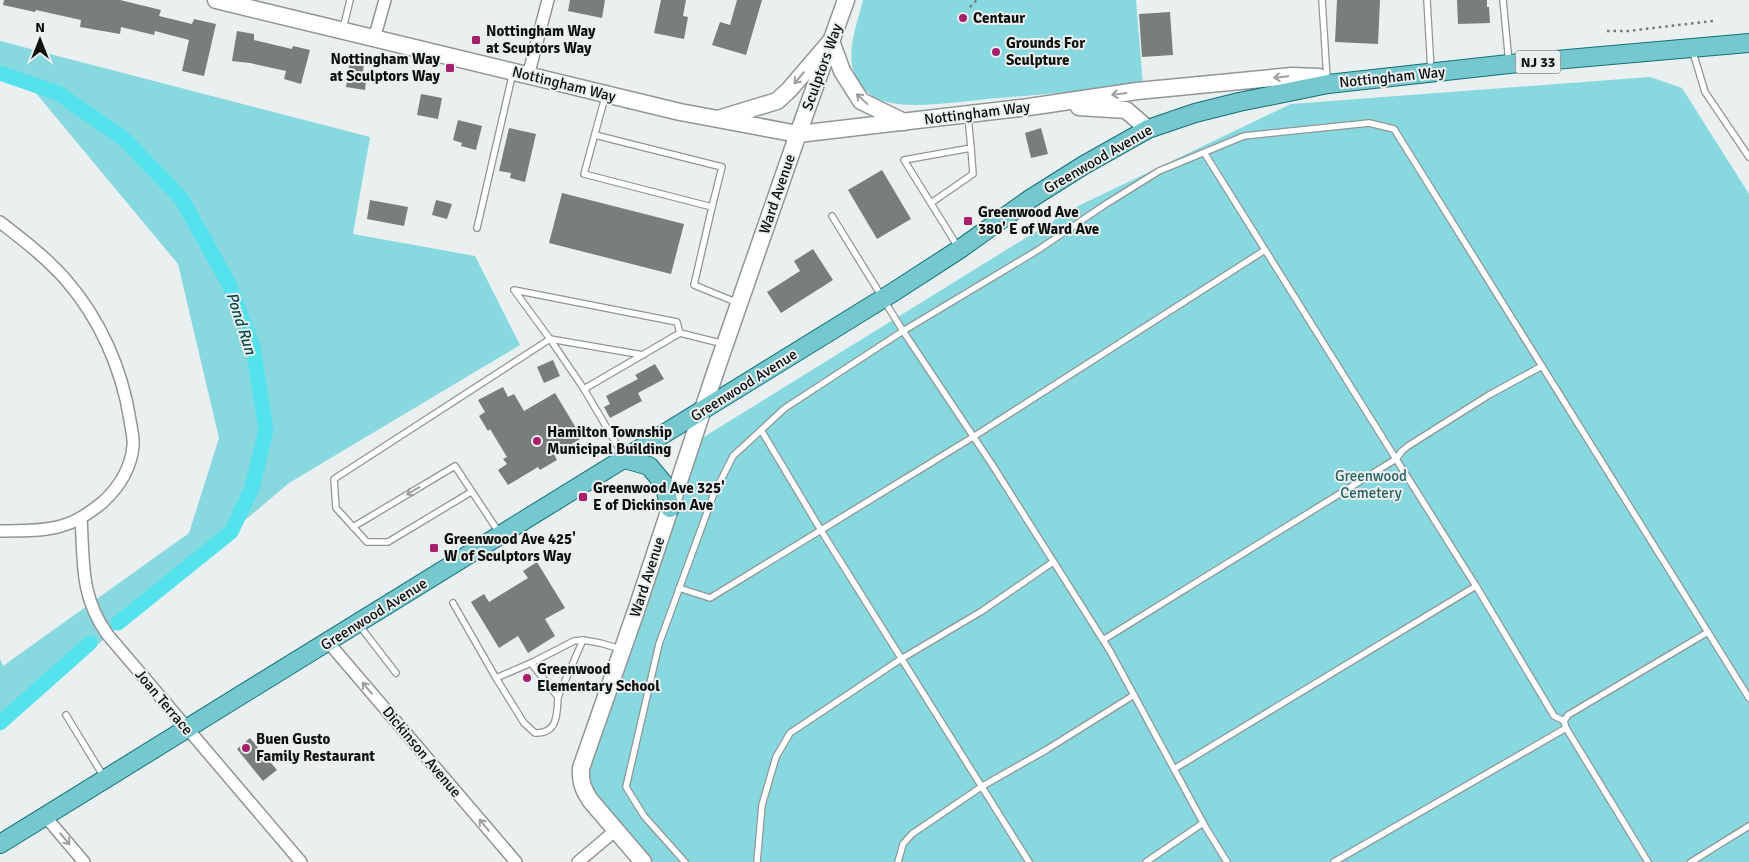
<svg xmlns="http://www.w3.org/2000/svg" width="1749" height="862" font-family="Signika,sans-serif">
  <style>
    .green { fill: #87d8df }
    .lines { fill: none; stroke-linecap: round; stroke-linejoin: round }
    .canal { stroke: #54e2ed; stroke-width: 15 }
    .building { fill: #787d7d }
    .lane-casing { stroke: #919596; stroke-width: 8 }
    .street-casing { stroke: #919596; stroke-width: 14 }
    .secondary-casing { stroke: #919596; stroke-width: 19 }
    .primary-casing { stroke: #147077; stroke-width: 20 }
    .path { stroke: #767979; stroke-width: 2.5; stroke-dasharray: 2.5 4; stroke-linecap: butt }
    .lane { stroke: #fff; stroke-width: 5.5 }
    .street { stroke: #fff; stroke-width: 11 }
    .secondary { stroke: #fff; stroke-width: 16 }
    .primary { stroke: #74c8ce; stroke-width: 18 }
    .oneway { stroke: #9f9f9f }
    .poi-dot { fill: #a51f6a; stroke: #eaefef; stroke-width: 2 }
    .labels { text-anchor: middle; stroke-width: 4; stroke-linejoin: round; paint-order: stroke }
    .shield { fill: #eaefef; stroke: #505353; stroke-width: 1 }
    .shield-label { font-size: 14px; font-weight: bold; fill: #0e1010 }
    .poi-label { font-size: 15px; font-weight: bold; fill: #0e1010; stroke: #eaefef; text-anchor: start }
    .street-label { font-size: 15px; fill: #0e1010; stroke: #eaefef }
    .park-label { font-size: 15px; fill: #286266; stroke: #eaefef }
    .water-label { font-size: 16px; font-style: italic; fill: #03474b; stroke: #eaefef }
  </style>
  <rect width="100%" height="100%" fill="#eaefef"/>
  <g class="green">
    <path d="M863 0H1136L1143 85C1091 90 1039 95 987 99 959 102 918 108 892 103 879 101 864 93 858 81 843 56 857 26 863 0Z"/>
    <polygon points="0,41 370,137 353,234 475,256 520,345 289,483 0,727 0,659 3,666 189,533 219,438 178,264 30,86 0,75"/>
    <polygon points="1650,77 1682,88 1749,194 1749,862 647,862 574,775 686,448 1074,208 1291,104"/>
  </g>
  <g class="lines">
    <g class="canal">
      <polyline points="0,73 58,93 124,139 181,198 229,284 253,347 266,430 252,488 231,532 118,623"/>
      <polyline points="0,723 90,643"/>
    </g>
  </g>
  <g class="building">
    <polygon points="4,0 120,0 161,10 159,16 192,24 194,19 216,24 204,76 182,71 189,40 155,31 154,35 121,27 120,34 80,27 81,20 36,10 35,12 3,5"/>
    <polygon points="570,0 605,0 602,18 568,11"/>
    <polygon points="661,0 686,0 683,16 688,17 684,39 654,33"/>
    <polygon points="737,0 762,0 746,55 712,45 720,22 730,25"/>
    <polygon points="1337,0 1380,0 1378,44 1335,42"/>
    <polygon points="1457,0 1487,0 1487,7 1489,7 1490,23 1458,24"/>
    <polygon points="1170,12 1173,55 1142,57 1139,14"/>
    <polygon points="237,31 254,34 254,40 292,49 293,46 310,50 301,84 284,79 286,71 250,63 232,61"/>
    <polygon points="350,61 364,62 363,73 367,74 365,90 346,87"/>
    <polygon points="421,94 442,98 438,119 417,115"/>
    <polygon points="458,120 482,126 476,150 461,146 462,143 453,140"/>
    <polygon points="509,128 536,134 525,182 510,178 511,173 499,171"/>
    <polygon points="1041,128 1048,154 1031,158 1025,133"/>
    <polygon points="882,170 911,219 877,239 848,190"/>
    <polygon points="562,193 684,224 671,274 549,243"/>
    <polygon points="370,200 408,207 404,226 367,219"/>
    <polygon points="436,200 452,204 447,219 432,215"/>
    <polygon points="813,249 833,280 781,313 767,292 800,271 794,261"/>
    <polygon points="553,360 560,376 544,383 537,367"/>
    <polygon points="655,364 664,379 638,393 642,401 610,418 604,407 610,404 606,396 638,379 635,375"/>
    <polygon points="503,387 508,397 514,394 524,411 555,393 582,438 554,454 557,460 540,470 538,467 508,485 498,470 507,464 503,459 507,457 490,429 488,431 479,416 485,412 478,400"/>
    <polygon points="537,562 565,608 545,619 555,636 528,653 518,636 499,648 471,602 484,594 489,602 528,578 523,571"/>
    <polygon points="250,738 277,770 263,781 237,749"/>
  </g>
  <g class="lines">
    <defs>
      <g id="lane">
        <polyline points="1322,0 1327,79"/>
        <polyline points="1427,0 1431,71"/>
        <polyline points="1503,0 1509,63"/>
        <polyline points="343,29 350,0"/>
        <polyline points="1692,49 1705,92 1749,157"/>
        <polyline points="605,97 584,174 712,207 694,285 738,303"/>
        <polyline points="595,135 722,167 712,207"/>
        <polyline points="1205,154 1396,459"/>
        <polyline points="931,203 973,174 971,148"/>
        <polyline points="832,216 903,331 993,466 1110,651 1206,828 1227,862"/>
        <polyline points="477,228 513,72"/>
        <polyline points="958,247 904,160 971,148 968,116"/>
        <polyline points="643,355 550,339 514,290 677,322 680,333"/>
        <polyline points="584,389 680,333 724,344"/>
        <polyline points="761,430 822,532 1029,862"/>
        <polyline points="1396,459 1402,451 1408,446 1489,395 1542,366"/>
        <polyline points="471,492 388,542 367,542 336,508 334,479 550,339 584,389 624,457"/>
        <polyline points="353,527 455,466 500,534"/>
        <polyline points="1476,586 1554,716 1564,721"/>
        <polyline points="679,588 710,598 973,437 1265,250"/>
        <polyline points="453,603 496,678 531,663 574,641 583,640 600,643 621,649"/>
        <polyline points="359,625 396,673"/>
        <polyline points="1103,640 1396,459 1476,586 1174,769"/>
        <polyline points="531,663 558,697 583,640"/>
        <path d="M496 678 524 723 535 733C558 734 557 714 558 697"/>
        <polyline points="66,715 104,777"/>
        <polyline points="1566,728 1564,721 1568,715 1708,632"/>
        <polyline points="685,862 644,816 626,787 659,644 713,496 733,456 785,408 903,331 1038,250 1106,204 1159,171 1244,136 1369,123 1394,129 1749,698"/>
        <polyline points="757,862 762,805 776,757 790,733 901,659 982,611 1053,562"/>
        <polyline points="898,862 903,844 912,834 981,787 1046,750 1134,695"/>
        <polyline points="1146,862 1203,823"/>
        <polyline points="1334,862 1566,728 1648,862"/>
        <polyline points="1691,862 1749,826"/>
      </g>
      <g id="street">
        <polyline points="374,39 385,0"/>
        <polyline points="528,76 548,0"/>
        <path d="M0 222C23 240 47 258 66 280 100 319 122 369 130 420 131 428 134 438 133 446 131 469 119 487 103 502 91 512 77 522 61 526 41 532 20 530 0 531"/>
        <path d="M81 518C84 564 80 595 107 634L301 862"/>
        <polyline points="328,642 516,862"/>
        <polyline points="45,816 84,862"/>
        <polyline points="578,862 616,830"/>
      </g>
      <g id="secondary">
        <polyline points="216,0 680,112 798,134 1029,107 1137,91 1292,76 1319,77 1328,84"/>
        <polyline points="1079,107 1126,110 1148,129"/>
        <polyline points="721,118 777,101 789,90 831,41 842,71 861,101 904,122"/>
        <path d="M643 862 590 800C583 789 580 781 581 768L636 611 715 373 798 134 846 0"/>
      </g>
      <g id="primary">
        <polyline points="625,459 649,466 664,484 670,508"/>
        <polyline points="0,844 892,293 960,249 1030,199 1084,165 1148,129 1195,113 1239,102 1328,84 1509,64 1749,43"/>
      </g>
    </defs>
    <use href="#lane" class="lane-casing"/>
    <use href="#street" class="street-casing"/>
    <use href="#secondary" class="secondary-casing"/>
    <use href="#primary" class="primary-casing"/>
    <g class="path">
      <polyline points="970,7 977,0"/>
      <polyline points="1607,31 1628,31 1713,21"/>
    </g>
    <use href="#lane" class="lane"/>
    <use href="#street" class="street"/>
    <use href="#secondary" class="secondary"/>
    <use href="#primary" class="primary"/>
  </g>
  <defs><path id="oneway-shaft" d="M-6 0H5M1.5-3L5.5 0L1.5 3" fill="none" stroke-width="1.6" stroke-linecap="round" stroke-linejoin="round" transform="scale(1.25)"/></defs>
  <g class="oneway">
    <use href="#oneway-shaft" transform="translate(1281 77) rotate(174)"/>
    <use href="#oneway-shaft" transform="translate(799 78) rotate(130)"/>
    <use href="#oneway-shaft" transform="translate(1119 94) rotate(172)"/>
    <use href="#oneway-shaft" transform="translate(862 99) rotate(-137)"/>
    <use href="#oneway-shaft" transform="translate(413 491) rotate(149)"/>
    <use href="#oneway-shaft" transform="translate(367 688) rotate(-130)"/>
    <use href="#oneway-shaft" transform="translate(484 825) rotate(-130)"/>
    <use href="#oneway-shaft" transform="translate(65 839) rotate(50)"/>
  </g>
  <g class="poi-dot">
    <circle cx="963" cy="18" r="5"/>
    <rect x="471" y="35" width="10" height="10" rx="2.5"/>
    <circle cx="996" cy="52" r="5"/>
    <rect x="445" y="63" width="10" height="10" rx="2.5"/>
    <rect x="963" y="216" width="10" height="10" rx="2.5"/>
    <circle cx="537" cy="441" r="5"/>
    <rect x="578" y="492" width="10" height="10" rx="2.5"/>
    <rect x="429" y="543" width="10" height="10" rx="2.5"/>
    <circle cx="527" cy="678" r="5"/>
    <circle cx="246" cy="748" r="5"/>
  </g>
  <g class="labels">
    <rect class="shield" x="1515.5" y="50.5" width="45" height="23" rx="4"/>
    <g class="shield-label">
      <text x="1538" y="67">NJ 33</text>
    </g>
    <g class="poi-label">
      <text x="973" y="23">Centaur</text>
      <text x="486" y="36">Nottingham Way<tspan x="486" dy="17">at Scuptors Way</tspan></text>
      <text x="1006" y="48">Grounds For<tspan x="1006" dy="17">Sculpture</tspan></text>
      <text x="440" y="64" text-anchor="end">Nottingham Way<tspan x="440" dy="17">at Sculptors Way</tspan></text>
      <text x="978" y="217">Greenwood Ave<tspan x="978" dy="17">380' E of Ward Ave</tspan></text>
      <text x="547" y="437">Hamilton Township<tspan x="547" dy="17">Municipal Building</tspan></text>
      <text x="593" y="493">Greenwood Ave 325'<tspan x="593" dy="17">E of Dickinson Ave</tspan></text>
      <text x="444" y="544">Greenwood Ave 425'<tspan x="444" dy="17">W of Sculptors Way</tspan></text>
      <text x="537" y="674">Greenwood<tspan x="537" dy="17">Elementary School</tspan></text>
      <text x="256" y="744">Buen Gusto<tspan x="256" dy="17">Family Restaurant</tspan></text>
    </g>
    <g class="street-label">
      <text transform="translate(822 67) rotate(-70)" y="5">Sculptors Way</text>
      <text transform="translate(1392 77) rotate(-6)" y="5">Nottingham Way</text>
      <text transform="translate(564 84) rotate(14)" y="5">Nottingham Way</text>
      <text transform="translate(977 113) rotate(-7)" y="5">Nottingham Way</text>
      <text transform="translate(1098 159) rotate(-30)" y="5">Greenwood Avenue</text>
      <text transform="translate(777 194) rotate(-71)" y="5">Ward Avenue</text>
      <text transform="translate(744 385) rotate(-32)" y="5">Greenwood Avenue</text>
      <text transform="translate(647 577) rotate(-72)" y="5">Ward Avenue</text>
      <text transform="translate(374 614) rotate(-32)" y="5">Greenwood Avenue</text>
      <text transform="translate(164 702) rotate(50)" y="5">Joan Terrace</text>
      <text transform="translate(422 752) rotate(50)" y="5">Dickinson Avenue</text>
    </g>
    <g class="park-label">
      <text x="1371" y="481">Greenwood<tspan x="1371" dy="17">Cemetery</tspan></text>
    </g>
    <g class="water-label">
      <text transform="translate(242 323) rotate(72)" y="6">Pond Run</text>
    </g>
  </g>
  <g transform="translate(40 40)" stroke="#eaefef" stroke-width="4" paint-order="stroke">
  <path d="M0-4L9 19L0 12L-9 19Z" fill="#0e1010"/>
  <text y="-8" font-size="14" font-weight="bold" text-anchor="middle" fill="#0e1010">N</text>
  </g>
</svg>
